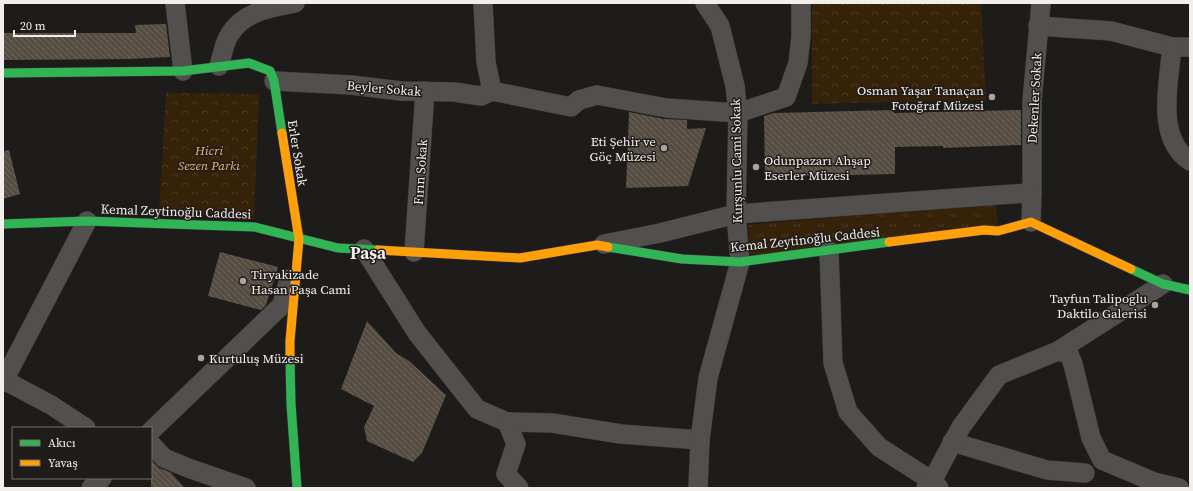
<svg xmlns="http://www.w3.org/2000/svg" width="1193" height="491" font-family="'Source Serif 4',serif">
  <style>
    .grass { fill: url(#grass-tufts) }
    .forest { fill: url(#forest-crowns) }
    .building { fill: url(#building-back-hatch) }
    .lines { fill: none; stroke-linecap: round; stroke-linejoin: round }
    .street-casing { stroke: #393837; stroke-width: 20 }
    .fast-casing { stroke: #393837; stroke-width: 10 }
    .slow-casing { stroke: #393837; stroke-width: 10 }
    .street { stroke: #51504f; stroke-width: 19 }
    .fast { stroke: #30b455; stroke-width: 9 }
    .slow { stroke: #ff9f0a; stroke-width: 9 }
    .poi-dot { fill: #a7a4a2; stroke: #1f1c19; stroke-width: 1.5 }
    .labels { text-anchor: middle; stroke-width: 3; stroke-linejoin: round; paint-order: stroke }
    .street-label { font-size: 13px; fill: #f1eeec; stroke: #1f1c19 }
    .poi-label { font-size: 13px; fill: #f1eeec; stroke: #1f1c19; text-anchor: end }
    .park-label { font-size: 13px; font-style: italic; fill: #f5b569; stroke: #1f1c19 }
    .district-label { font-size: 17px; font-weight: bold; fill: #f1eeec; stroke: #1f1c19 }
  </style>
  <defs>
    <pattern id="grass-tufts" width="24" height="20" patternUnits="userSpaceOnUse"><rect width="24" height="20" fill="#362208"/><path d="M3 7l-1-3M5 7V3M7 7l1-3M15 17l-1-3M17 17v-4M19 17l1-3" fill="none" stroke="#4a3820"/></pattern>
    <pattern id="forest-crowns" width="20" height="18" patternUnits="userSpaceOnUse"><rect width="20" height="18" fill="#362208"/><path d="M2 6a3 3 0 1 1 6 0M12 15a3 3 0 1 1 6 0" fill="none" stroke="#4a3820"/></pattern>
    <pattern id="building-back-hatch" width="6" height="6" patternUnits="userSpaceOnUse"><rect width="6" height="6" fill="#564d42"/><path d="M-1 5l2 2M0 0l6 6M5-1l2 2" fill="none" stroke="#6f675d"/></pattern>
  </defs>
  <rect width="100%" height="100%" fill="#1e1c1a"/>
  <polygon class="grass" points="995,203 999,228 750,256 748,225"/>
  <g class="forest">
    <polygon points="812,3 981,3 986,100 812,104"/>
    <polygon points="166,93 259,94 254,220 159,213"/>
  </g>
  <g class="building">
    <polygon points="166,24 170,57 130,59 3,60 3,33 136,33 135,25"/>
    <polygon points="894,110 894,113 1021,110 1021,145 943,148 943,146 895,147 895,174 765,177 764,116 774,113"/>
    <polygon points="629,112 664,119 687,120 687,129 706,128 688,186 626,188"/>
    <polygon points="9,150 20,194 3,199 3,151"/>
    <polygon points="220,252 278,267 266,305 261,310 208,296"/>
    <polygon points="367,321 396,353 409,361 446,395 422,453 413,462 367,441 364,427 374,406 341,389"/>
    <polygon points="151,460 159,468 170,472 185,488 151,488"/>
  </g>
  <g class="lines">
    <defs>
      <g id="street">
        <polyline points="175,3 183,71"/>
        <polyline points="483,3 486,62 492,91 571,107 579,100 597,95 666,108 738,113 786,97 798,63 801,36 801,3"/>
        <polyline points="1038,26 1111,31 1172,47 1190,47"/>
        <path d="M1172 47C1169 82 1155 138 1190 161"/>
        <path d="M219 66C222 57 224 42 230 34 244 11 271 8 295 3"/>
        <polyline points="274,81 351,85 401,91 454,92 481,96 492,91"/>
        <polyline points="1032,193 1032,101 1041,3"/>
        <polyline points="604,244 660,233 736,214 1013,194 1032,193 1031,222"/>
        <polyline points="364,249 417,333 477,409 507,422 516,444 506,474 519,488"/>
        <polyline points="829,251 833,363 848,412 879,447 932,481 939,488"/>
        <polyline points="414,252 425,91"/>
        <polyline points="1058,351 1163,284"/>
        <polyline points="4,380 51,405 86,428"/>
        <polyline points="3,382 87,221"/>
        <polyline points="507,422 552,423 621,434 700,440"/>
        <polyline points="151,431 282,305 289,279"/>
        <polyline points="952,442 1047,470 1085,473"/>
        <polyline points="151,444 164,458 188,468 246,488"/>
        <polyline points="91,488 102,478"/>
        <polyline points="698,488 700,440 708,378 740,262 736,214 738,113 735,86 720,26 705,3"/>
        <polyline points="926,488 932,481 961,427 999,375 1058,351 1069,354 1073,364 1091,438 1102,460 1154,482 1179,488"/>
      </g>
      <g id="fast">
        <polyline points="3,73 183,71 249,63 270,71 274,81 282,133"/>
        <polyline points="3,224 87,221 255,227 338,248 378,250"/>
        <polyline points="608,247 682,259 740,262 889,242"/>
        <polyline points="1131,269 1163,284 1190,290"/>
        <polyline points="290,360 291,404 297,488"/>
      </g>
      <g id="slow">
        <polyline points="282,133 299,239 290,341 290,360"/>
        <polyline points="889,242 984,230 998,231 1031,222 1131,269"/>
        <polyline points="378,250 520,258 597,245 608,247"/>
      </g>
    </defs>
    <use href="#street" class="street-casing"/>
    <use href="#fast" class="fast-casing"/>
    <use href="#slow" class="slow-casing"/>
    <use href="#street" class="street"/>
    <use href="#fast" class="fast"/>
    <use href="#slow" class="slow"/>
  </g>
  <g class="poi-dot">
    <circle cx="992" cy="97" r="4"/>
    <circle cx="664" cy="148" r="4"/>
    <circle cx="756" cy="167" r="4"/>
    <circle cx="243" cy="281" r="4"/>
    <circle cx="1155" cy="305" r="4"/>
    <circle cx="201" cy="358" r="4"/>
  </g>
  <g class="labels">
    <g class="street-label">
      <text transform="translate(384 88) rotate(5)" y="5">Beyler Sokak</text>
      <text transform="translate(1034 98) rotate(-87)" y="5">Dekenler Sokak</text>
      <text transform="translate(298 153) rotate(81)" y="5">Erler Sokak</text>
      <text transform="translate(736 161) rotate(-91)" y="5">Kurşunlu Cami Sokak</text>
      <text transform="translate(420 172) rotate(-86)" y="5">Fırın Sokak</text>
      <text transform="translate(176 211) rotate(2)" y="5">Kemal Zeytinoğlu Caddesi</text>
      <text transform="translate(805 239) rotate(-6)" y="5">Kemal Zeytinoğlu Caddesi</text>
    </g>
    <g class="poi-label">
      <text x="984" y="95">Osman Yaşar Tanaçan<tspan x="984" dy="15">Fotoğraf Müzesi</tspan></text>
      <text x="656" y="146">Eti Şehir ve<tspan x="656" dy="15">Göç Müzesi</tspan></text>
      <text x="764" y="165" text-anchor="start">Odunpazarı Ahşap<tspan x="764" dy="15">Eserler Müzesi</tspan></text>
      <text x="251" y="279" text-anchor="start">Tiryakizade<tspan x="251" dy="15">Hasan Paşa Cami</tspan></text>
      <text x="1147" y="303">Tayfun Talipoglu<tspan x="1147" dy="15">Daktilo Galerisi</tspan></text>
      <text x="209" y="363" text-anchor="start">Kurtuluş Müzesi</text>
    </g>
    <g class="park-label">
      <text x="209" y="155">Hicri<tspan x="209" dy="15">Sezen Parkı</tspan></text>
    </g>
    <g class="district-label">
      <text x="368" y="259">Paşa</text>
    </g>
  </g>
  <rect width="1193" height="491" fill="none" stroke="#f1eeec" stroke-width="8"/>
  <rect x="12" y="427" width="140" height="52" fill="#1f1c19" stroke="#73706d"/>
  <rect x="20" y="440" width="20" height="6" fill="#30b455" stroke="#73706d"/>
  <text x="48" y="447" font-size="12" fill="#f1eeec">Akıcı</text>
  <rect x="20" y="460" width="20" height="6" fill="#ff9f0a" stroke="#73706d"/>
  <text x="48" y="467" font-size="12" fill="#f1eeec">Yavaş</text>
  <path d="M14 30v6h61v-6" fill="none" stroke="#f1eeec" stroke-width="2"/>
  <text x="20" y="30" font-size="12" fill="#f1eeec" stroke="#1f1c19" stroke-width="3" paint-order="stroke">20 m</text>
</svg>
